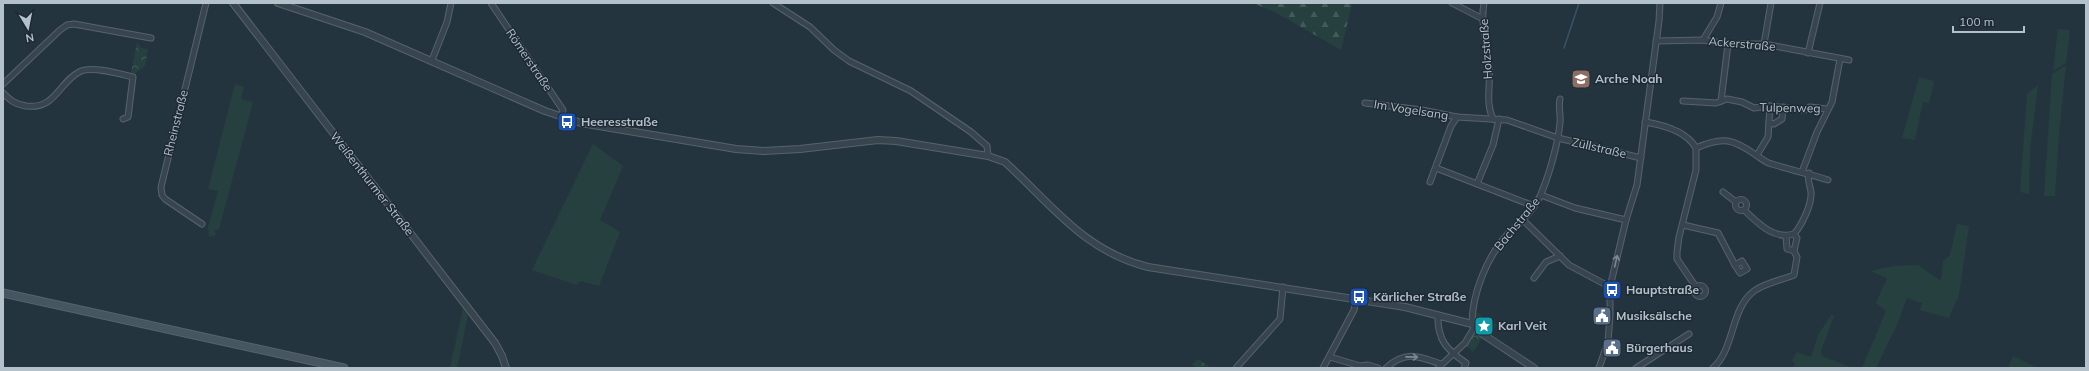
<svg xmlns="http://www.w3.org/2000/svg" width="2089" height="371" font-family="Mulish,sans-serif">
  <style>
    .green { fill: #26403f }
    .forest { fill: url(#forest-firs) }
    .park { fill: url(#park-crowns) }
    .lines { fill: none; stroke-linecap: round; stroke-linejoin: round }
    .stream { stroke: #375366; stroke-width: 1.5 }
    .minor-casing { stroke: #56636d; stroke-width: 7 }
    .tertiary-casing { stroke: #56636d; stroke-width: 8 }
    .secondary-casing { stroke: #56636d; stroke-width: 9 }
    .minor { stroke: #38454f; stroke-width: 5 }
    .tertiary { stroke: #38454f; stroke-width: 6 }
    .secondary { stroke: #465562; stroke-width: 7 }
    .oneway { stroke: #7c8993 }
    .labels { text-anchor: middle; stroke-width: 3; stroke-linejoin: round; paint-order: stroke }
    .street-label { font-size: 12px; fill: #b4c0ca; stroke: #1d2a34 }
    .poi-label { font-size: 12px; font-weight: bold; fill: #b4c0ca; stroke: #1d2a34; text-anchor: start }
  </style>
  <defs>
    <pattern id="forest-firs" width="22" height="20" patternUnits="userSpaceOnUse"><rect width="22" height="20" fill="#26403f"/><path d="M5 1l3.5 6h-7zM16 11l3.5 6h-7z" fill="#435a59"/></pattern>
    <pattern id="park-crowns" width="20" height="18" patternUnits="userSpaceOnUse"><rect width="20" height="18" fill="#26403f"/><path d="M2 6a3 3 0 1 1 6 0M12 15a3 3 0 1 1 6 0" fill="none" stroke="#435a59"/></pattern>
  </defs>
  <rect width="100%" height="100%" fill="#24343f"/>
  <g class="green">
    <polygon points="2058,29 2070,30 2066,63 2053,71"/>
    <polygon points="2066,65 2059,133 2055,196 2044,196 2052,74"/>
    <polygon points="1919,77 1934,81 1929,103 1923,102 1915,140 1902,138"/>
    <polygon points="235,84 244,87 241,99 253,102 219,229 214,230 216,235 209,237 208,227 218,191 208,189"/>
    <polygon points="2038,85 2030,149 2029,194 2020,192 2027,94"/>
    <polygon points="593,144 623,166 600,220 620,232 599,286 580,281 577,285 532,270"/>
    <polygon points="1957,224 1969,226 1959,295 1949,318 1920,310 1922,303 1907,298 1897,325 1876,368 1862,368 1886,311 1876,303 1887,278 1870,271 1894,266 1918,265 1941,281 1943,261 1950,255"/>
    <polygon points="463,308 468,315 457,368 450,368"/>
    <polygon points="1831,315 1834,316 1821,351 1822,356 1853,368 1793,368 1795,364 1792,360 1797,352 1811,357 1818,335"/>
    <polygon points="2013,356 2038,368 2008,368"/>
  </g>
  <polygon class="forest" points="1252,3 1352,3 1341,50 1275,12"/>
  <g class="park">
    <polygon points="137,42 141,48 148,49 145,66 134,74 131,73"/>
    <polygon points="1476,312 1497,325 1489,335 1477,326"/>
    <polygon points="1476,334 1482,338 1473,352 1467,346 1473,335"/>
    <polygon points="1198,359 1211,368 1197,368 1192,365"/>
  </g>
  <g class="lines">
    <polyline class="stream" points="1564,48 1579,3"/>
    <defs>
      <g id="minor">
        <polyline points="491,3 563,110 561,117"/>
        <polyline points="773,3 810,27 834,50 849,61 911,91 971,132 987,146 988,156"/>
        <polyline points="1452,3 1483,19"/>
        <path d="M1484 3C1480 24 1488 46 1489 67 1491 85 1485 102 1493 119"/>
        <polyline points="1703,40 1717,17 1721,3"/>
        <polyline points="1656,41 1703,40 1728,44 1764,44 1849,60"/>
        <polyline points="1764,44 1771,3"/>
        <polyline points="1808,53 1820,3"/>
        <polyline points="432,60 447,22 451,3"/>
        <polyline points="3,84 60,30 67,25 74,24 151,38"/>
        <path d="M3 93C11 101 15 104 26 106 56 110 59 81 81 71 93 66 120 74 133 77L128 117 123 119"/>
        <polyline points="1683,101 1716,103 1727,99 1742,102 1754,108 1770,106 1804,110 1810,107 1827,109"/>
        <polyline points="1721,101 1728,44"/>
        <polyline points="1365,103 1422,110 1457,117 1507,120 1558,138 1641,158"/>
        <path d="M1645 122C1664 125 1687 132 1696 148 1723 136 1733 139 1756 155 1761 158 1766 163 1772 164 1791 170 1810 174 1828 180"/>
        <polyline points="1769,123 1774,124 1782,119 1783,107"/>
        <polyline points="1757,155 1768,137 1770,106"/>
        <polyline points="1436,168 1534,206"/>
        <polyline points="1802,172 1817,132 1832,102 1840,59"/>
        <polyline points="1430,182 1451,126 1457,117"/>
        <polyline points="1477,184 1493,145 1499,119"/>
        <polyline points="1723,192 1736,202"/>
        <polyline points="1541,195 1575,208 1626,220"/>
        <circle cx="1741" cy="205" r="5.5"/>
        <path d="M1744 210C1758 223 1773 240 1794 234"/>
        <polyline points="1523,220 1569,265 1610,287"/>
        <polyline points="202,224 165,199 162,195 161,187 206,3"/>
        <polyline points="1683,225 1718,233 1735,265"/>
        <polyline points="1786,236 1787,249 1794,251"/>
        <polygon points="1742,261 1747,269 1740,273 1735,265"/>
        <polyline points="1534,278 1546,262 1560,256"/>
        <circle cx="1700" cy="291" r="5.5"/>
        <polyline points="1696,287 1677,259 1677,252 1679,237 1696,170 1696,148"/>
        <path d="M1438 315C1437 340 1447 350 1466 363L1464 368"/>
        <path d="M1472 324C1472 294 1487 256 1508 234 1520 222 1534 211 1541 194 1549 175 1558 144 1560 123 1561 115 1558 107 1560 99"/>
        <polyline points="1330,357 1360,366 1368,365 1378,368"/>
        <polyline points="1236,368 1280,319 1283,287"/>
        <polyline points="1323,368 1354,310 1356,299"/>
        <path d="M1386 368C1406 350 1418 356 1441 364"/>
        <polyline points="1438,368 1465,343 1474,328"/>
        <polyline points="1599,368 1608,342 1610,315 1610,287 1626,220 1637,185 1659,21 1660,3"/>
        <polyline points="1636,368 1689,334"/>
        <path d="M1713 368C1735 349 1730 309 1754 291 1765 283 1782 280 1794 275L1797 257 1794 251 1797 238 1794 234C1802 225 1812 204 1811 192 1810 185 1807 181 1809 173"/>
      </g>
      <g id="tertiary">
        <polyline points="233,3 495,343 502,356 506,368"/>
        <path d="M278 3 365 32 545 111 581 123 736 149 764 151 800 149 878 140 896 141 988 156 1005 162C1052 205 1084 251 1148 267L1405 307 1472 324 1481 333 1534 368"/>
      </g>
      <polyline id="secondary" points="3,293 344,368"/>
    </defs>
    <use href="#minor" class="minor-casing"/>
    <use href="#tertiary" class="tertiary-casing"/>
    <use href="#secondary" class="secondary-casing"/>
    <use href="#minor" class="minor"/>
    <use href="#tertiary" class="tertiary"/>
    <use href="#secondary" class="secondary"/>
  </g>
  <defs><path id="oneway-shaft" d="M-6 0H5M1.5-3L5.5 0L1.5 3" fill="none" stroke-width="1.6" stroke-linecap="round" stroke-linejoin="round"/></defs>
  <g class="oneway">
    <use href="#oneway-shaft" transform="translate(1616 261) rotate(-77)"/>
    <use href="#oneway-shaft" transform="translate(1412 357) rotate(1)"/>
  </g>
  <defs>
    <symbol id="school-square" viewBox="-11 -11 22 22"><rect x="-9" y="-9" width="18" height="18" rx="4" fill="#8d6e63" stroke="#1d2a34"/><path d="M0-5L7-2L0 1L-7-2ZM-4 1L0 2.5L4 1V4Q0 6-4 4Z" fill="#fff"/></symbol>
    <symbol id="bus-square" viewBox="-11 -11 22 22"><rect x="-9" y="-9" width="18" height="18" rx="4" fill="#1a4fb4" stroke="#1d2a34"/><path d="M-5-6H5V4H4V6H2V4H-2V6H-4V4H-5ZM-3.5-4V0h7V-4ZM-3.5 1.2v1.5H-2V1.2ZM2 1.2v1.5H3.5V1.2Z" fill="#fff"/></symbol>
    <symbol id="civic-square" viewBox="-11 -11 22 22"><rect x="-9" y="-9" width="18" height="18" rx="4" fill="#5c6f8a" stroke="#1d2a34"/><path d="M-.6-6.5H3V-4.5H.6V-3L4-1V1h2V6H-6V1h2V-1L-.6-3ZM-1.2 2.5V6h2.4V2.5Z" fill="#fff"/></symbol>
    <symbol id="sight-square" viewBox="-11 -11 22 22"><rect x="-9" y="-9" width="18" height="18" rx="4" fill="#0f9aa8" stroke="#1d2a34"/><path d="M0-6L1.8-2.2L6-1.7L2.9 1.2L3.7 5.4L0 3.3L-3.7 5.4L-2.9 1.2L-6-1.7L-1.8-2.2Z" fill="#fff"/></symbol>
  </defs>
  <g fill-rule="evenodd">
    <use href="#school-square" x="1570" y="68" width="22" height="22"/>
    <use href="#bus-square" x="556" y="111" width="22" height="22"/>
    <use href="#bus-square" x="1601" y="279" width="22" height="22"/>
    <use href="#bus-square" x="1348" y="286" width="22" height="22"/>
    <use href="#civic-square" x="1591" y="305" width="22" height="22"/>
    <use href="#sight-square" x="1473" y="315" width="22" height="22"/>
    <use href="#civic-square" x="1601" y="337" width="22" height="22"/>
  </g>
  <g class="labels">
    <g class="street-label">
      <text transform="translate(1742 44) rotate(5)" y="4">Ackerstraße</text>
      <text transform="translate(1486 49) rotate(-94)" y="4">Holzstraße</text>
      <text transform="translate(529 60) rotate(56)" y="4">Römerstraße</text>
      <text transform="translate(1790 108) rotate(1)" y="4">Tulpenweg</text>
      <text transform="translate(1411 110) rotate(9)" y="4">Im Vogelsang</text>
      <text transform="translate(176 123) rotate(-76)" y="4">Rheinstraße</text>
      <text transform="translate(1599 148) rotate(13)" y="4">Züllstraße</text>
      <text transform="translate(372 184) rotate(52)" y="4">Weißenthurmer Straße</text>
      <text transform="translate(1517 224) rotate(-51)" y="4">Bachstraße</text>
    </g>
    <g class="poi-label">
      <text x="1595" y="83">Arche Noah</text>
      <text x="581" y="126">Heeresstraße</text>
      <text x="1626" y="294">Hauptstraße</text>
      <text x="1373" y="301">Kärlicher Straße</text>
      <text x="1616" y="320">Musiksälsche</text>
      <text x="1498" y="330">Karl Veit</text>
      <text x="1626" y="352">Bürgerhaus</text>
    </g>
  </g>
  <rect width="2089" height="371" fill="none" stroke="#b4c0ca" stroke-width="8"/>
  <g transform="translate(28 28) rotate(170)" stroke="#1d2a34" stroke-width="3" paint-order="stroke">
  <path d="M0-3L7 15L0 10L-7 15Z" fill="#b4c0ca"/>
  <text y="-6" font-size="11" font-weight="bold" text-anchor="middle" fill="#b4c0ca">N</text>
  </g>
  <path d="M1953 26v6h71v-6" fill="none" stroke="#b4c0ca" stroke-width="2"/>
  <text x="1959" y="26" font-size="12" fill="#b4c0ca" stroke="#1d2a34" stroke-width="3" paint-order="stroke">100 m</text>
</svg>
